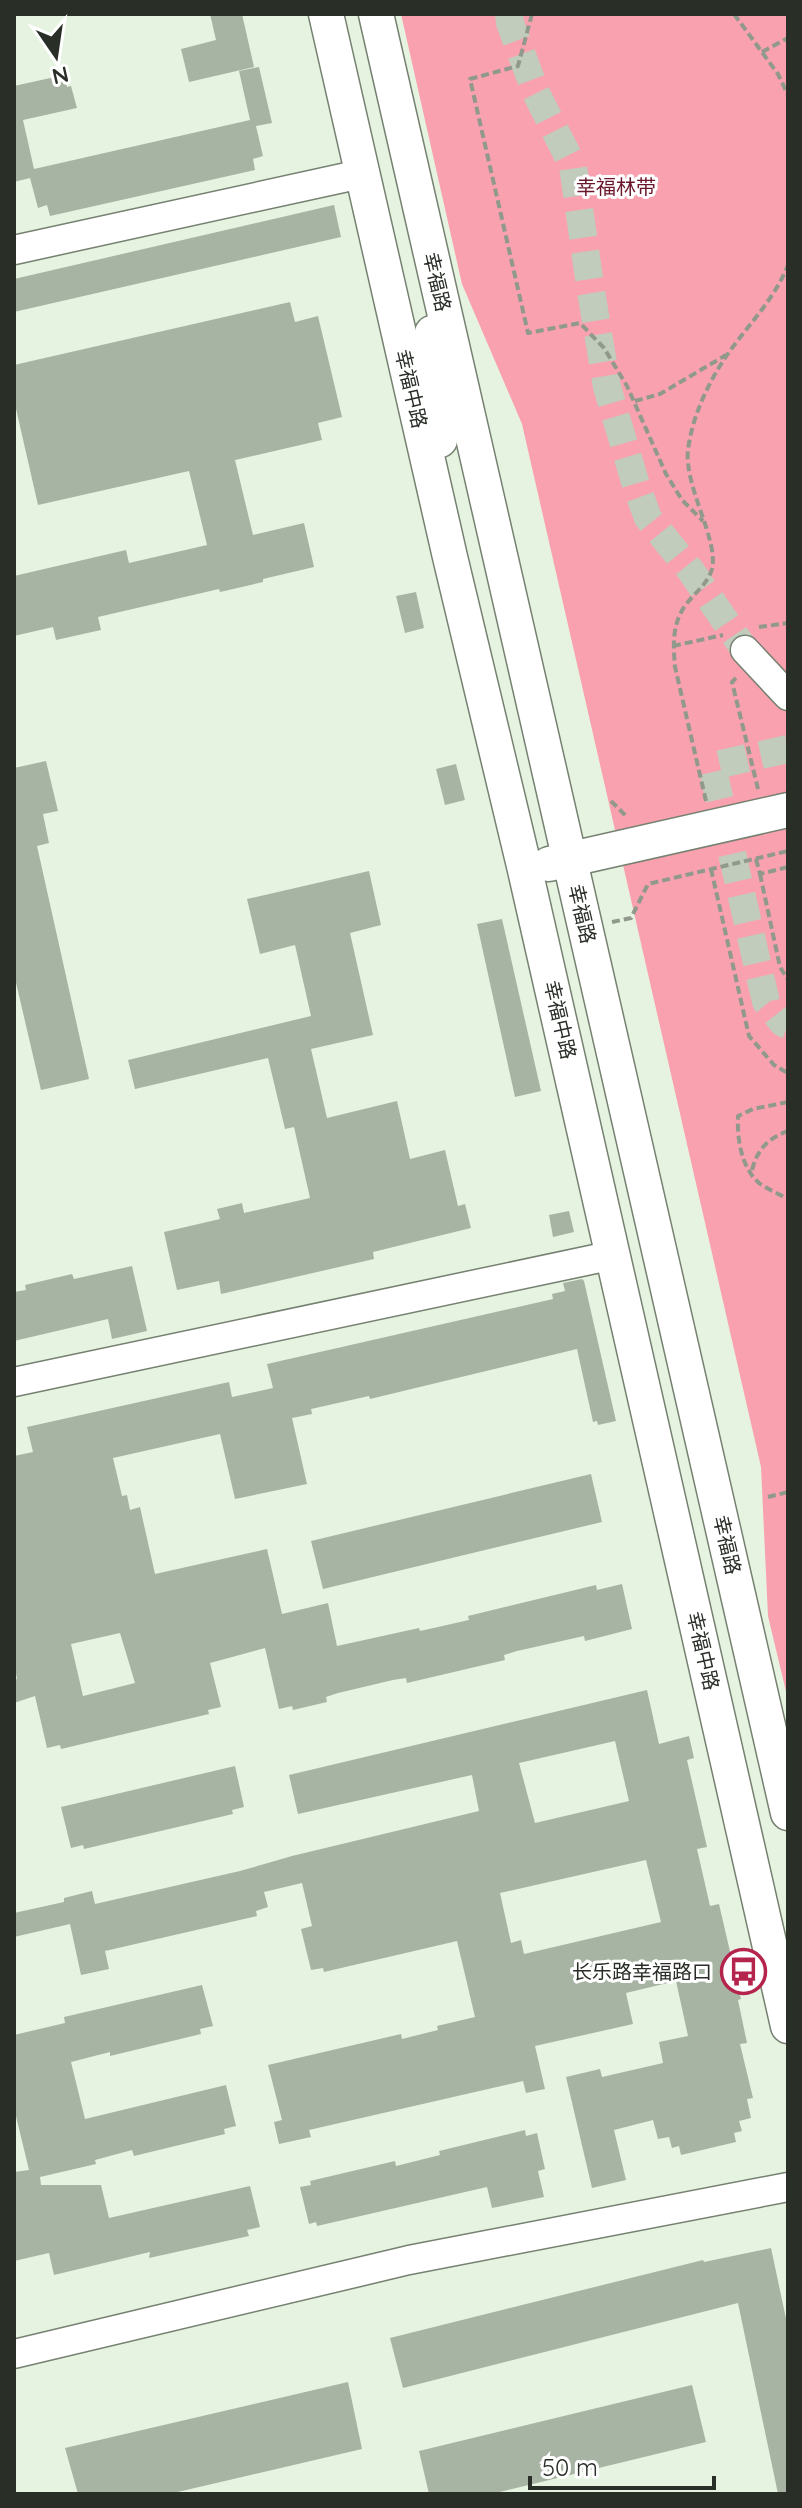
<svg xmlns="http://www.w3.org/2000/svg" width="802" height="2508" font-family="Quicksand,'Noto Sans SC',sans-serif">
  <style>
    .green { fill: #f9a1ae }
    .building { fill: #a8b4a3; fill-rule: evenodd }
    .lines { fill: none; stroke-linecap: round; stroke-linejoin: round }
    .minor-tunnel { stroke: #c1ccbc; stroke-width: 28; stroke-dasharray: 28 14; stroke-linecap: butt }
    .minor-casing { stroke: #768171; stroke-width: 31 }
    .major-casing { stroke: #768171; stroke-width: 37 }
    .path { stroke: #90998c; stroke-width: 4; stroke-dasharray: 8 4; stroke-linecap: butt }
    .minor { stroke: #fff; stroke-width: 28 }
    .major { stroke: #fff; stroke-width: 34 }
    .labels { text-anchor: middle; stroke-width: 6; stroke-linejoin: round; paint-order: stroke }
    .park-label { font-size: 20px; fill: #6a172c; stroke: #fff }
    .street-label { font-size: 20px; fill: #292e27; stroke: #fff }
    .poi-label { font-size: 20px; fill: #292e27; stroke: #fff; text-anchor: end }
  </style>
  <rect width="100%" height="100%" fill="#e7f3e1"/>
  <polygon class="green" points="401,14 788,14 788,1700 768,1616 761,1467 522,424 462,284"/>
  <g class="building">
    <polygon points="210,14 242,14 254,67 189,82 181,49 216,40"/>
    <polygon points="259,67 272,123 256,126 263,156 253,159 255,170 50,216 47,205 38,208 30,178 14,182 14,86 64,75 67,87 71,86 77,108 23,120 34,169 250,120 239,71"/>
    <polygon points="334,205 341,237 14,312 14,279"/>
    <polygon points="290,302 295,322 318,316 342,417 318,423 322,440 235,460 253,535 304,523 314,567 263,579 263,582 220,592 219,589 98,617 101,630 56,640 53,627 14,636 14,576 126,550 129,563 207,545 189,471 38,505 14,400 14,365"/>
    <polygon points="416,592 424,628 405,633 396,596"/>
    <polygon points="46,761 58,811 43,814 49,843 37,846 89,1079 41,1090 14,974 14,768"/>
    <polygon points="456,764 465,800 445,805 436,769"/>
    <polygon points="369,871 381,925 350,933 373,1035 311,1049 327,1118 397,1101 410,1159 445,1150 458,1206 465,1204 471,1228 373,1252 374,1259 221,1294 219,1281 177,1290 164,1232 220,1219 217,1209 242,1203 244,1213 310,1198 294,1127 285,1129 268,1058 135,1089 128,1060 311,1016 295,945 260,954 247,899"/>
    <polygon points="502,919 541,1091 515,1097 477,924"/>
    <polygon points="569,1211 574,1232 553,1237 549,1215"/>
    <polygon points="132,1266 147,1331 112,1339 108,1319 14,1341 14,1292 26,1290 25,1285 72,1274 74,1279"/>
    <path d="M582 1279 584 1281 616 1421 598 1425 597 1421 593 1422 577 1349 370 1399 369 1396 311 1409 312 1414 292 1418 307 1484 235 1499 220 1434 113 1458 122 1496 127 1495 130 1510 140 1507 155 1574 267 1549 282 1614 328 1603 337 1646 419 1628 420 1631 469 1620 468 1616 596 1585 597 1590 622 1584 632 1629 585 1641 584 1636 517 1651 504 1655 505 1660 407 1683 406 1678 393 1680 338 1693 326 1697 327 1702 293 1710 292 1706 279 1709 265 1648 210 1663 221 1707 208 1710 209 1714 61 1749 60 1745 47 1748 35 1696 14 1703V1680L17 1679 14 1663V1456L33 1452 27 1427 229 1382 232 1397 273 1388 267 1364 553 1299 552 1294 565 1291 563 1283ZM120 1633 135 1683 83 1696 71 1644Z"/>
    <polygon points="591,1474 602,1522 323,1589 311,1541"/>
    <path d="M647 1690 659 1744 689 1736 694 1758 687 1760 707 1847 697 1849 710 1906 719 1904 741 1999 738 2000 747 2043 740 2044 753 2098 747 2099 751 2118 739 2121 742 2131 734 2133 736 2142 681 2155 679 2146 672 2148 669 2137 658 2139 653 2120 614 2130 626 2180 592 2188 566 2077 600 2069 602 2077 663 2063 659 2042 688 2036 676 1981 626 1993 633 2024 535 2046 545 2089 526 2093 523 2081 309 2130 311 2137 279 2144 274 2122 282 2120 268 2065 401 2034 402 2039 438 2030 437 2026 475 2017 457 1941 324 1972 323 1968 311 1970 301 1929 312 1926 302 1883 264 1892 268 1907 256 1911 257 1916 105 1951 109 1969 81 1975 70 1924 14 1937V1913L64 1902V1898L92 1891 95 1904 240 1871 292 1856 479 1811 472 1775 298 1814 289 1775ZM615 1741 629 1801 535 1823 519 1763ZM646 1860 661 1922 524 1954 521 1940 511 1943 500 1893Z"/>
    <polygon points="235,1766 244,1807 232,1810 233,1814 84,1849 83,1845 71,1848 61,1807"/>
    <polygon points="202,1985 213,2026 200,2029 201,2034 110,2056 110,2052 71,2062 85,2119 226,2085 236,2126 224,2129 225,2134 200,2140 134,2156 132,2150 95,2160 96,2164 40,2177 41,2185 101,2185 109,2218 250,2186 260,2227 247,2230 249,2236 149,2258 150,2252 54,2275 49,2253 14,2261 14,2172 29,2170 14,2108 14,2035 65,2023 64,2017"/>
    <polygon points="525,2130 526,2136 537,2133 545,2169 538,2171 544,2197 492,2208 487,2187 317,2226 316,2222 309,2224 300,2187 311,2185 310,2181 395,2161 396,2166 440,2155 439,2151"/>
    <polygon points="771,2248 788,2328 788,2494 778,2494 738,2303 403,2388 390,2338 703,2260 704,2262"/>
    <polygon points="348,2382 362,2449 169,2494 78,2494 65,2448"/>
    <polygon points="692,2385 706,2442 491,2494 429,2494 419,2451"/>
  </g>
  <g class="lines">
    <g class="minor-tunnel">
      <polyline points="509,14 510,23 536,93 573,166 590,285 607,387 636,485 648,518 691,571 745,650"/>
      <polyline points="788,749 712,766 766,1002 783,1023 788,1025"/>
    </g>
    <defs>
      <g id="minor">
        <polyline points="14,250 361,174"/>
        <polyline points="745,650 788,696"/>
        <polyline points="14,1382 614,1255"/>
        <polyline points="14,2354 409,2260 788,2187"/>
      </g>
      <g id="major">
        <polyline points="326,14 450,557 525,870 788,2026"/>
        <polyline points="376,14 788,1813"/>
        <polyline points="432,333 440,440"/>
        <polyline points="549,864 788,810"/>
      </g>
    </defs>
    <use href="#minor" class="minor-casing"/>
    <use href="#major" class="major-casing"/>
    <g class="path">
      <polyline points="532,14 518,66 470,79 528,333 580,323 604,348 627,386 666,474 682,500 703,521"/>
      <polyline points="734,14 778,74 788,95"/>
      <polyline points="762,52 788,38"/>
      <polyline points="635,401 660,394 726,355"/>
      <polyline points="759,627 788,623"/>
      <polyline points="673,646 723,635"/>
      <polyline points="736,678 732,682 758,789"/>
      <polyline points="611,801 627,817"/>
      <path d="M706 801 675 667C673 644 672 622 687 603 696 592 708 583 712 569 719 540 684 487 688 450 692 417 708 383 727 355 748 325 774 300 788 265"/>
      <polyline points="756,859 760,874 788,867"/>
      <polyline points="711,869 749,1036 774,1065 788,1073"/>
      <polyline points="760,874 780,967 788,980"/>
      <polyline points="612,922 631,918 648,884 788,851"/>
      <path d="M788 1102 753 1109 738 1116C737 1139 741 1167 759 1183 767 1189 779 1194 788 1199"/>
      <path d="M752 1170C757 1150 768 1138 788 1131"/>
      <polyline points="768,1497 788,1492"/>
    </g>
    <use href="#minor" class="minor"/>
    <use href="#major" class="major"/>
  </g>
  <defs>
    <symbol id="bus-ring" viewBox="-11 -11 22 22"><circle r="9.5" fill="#fff" stroke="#b5244d" stroke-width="1.5"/><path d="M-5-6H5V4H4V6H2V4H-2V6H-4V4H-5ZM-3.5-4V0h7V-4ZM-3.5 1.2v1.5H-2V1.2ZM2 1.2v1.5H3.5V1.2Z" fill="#b5244d"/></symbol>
  </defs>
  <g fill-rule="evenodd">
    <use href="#bus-ring" x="718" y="1946" width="51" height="51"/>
  </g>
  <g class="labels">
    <g class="park-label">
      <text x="616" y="194">幸福林带</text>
    </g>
    <g class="street-label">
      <text transform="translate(437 282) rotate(77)" y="7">幸福路</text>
      <text transform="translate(411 389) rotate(77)" y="7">幸福中路</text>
      <text transform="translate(582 914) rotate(77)" y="7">幸福路</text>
      <text transform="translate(560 1020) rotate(77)" y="7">幸福中路</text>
      <text transform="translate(727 1545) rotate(77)" y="7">幸福路</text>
      <text transform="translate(703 1651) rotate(77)" y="7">幸福中路</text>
    </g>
    <g class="poi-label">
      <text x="712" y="1979">长乐路幸福路口</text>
    </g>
  </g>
  <rect width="802" height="2508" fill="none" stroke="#292e27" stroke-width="32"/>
  <g transform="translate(56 56) rotate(167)" stroke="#ffffff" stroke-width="6" paint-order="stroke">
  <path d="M0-6L14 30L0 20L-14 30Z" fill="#292e27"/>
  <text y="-12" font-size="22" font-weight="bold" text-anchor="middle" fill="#292e27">N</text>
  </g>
  <path d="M530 2476v12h184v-12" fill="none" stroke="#292e27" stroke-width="4"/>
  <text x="542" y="2476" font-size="24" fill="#292e27" stroke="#ffffff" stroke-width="6" paint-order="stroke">50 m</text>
</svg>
